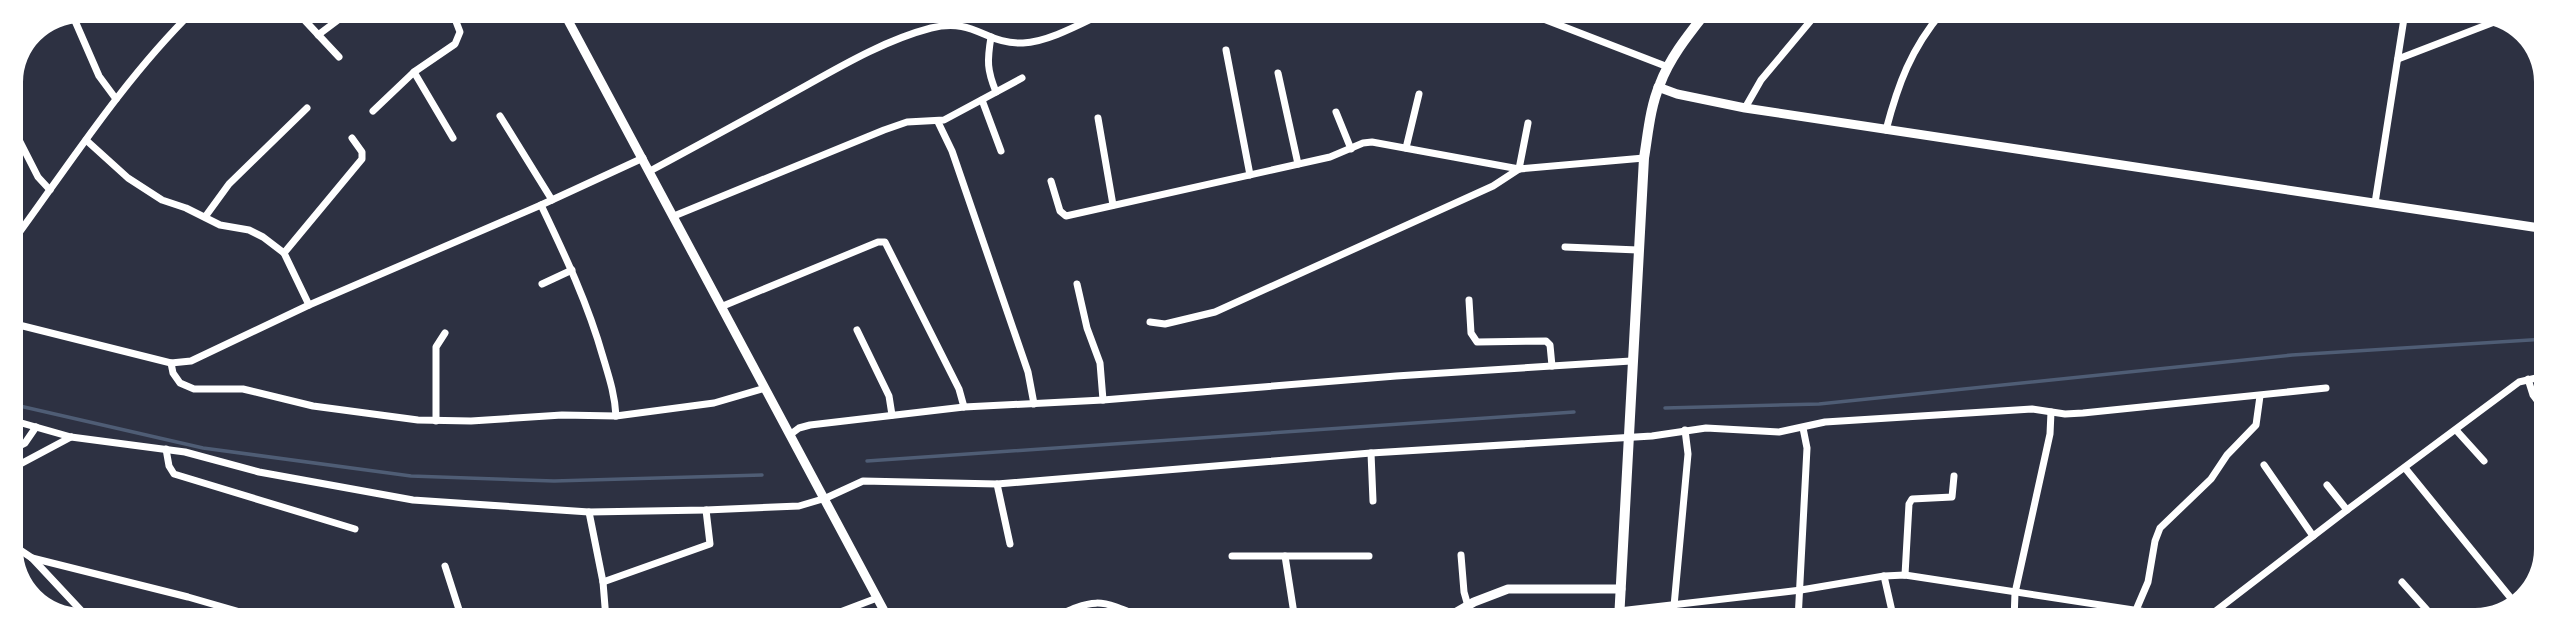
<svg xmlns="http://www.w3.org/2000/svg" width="2557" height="631" font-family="Raleway,sans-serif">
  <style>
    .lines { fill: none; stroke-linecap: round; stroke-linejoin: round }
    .stream { stroke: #4f5d75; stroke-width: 3.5 }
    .minor { stroke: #fff; stroke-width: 7 }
    .tertiary { stroke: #fff; stroke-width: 9 }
    .primary { stroke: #fff; stroke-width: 10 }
  </style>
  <rect width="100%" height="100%" fill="#2d3142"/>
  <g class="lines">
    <g class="stream">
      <polyline points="11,404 203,448 411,476 554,481 762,475"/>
      <polyline points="1665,408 1819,404 2292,355 2545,339"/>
      <polyline points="867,461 1574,412"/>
    </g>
    <g class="minor">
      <polyline points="296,11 339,57"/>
      <polyline points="1523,11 1668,67"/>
      <polyline points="72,14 99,76 116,99"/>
      <polyline points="318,35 350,11"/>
      <path d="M991 37C987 61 987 70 996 92"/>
      <polyline points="1226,50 1250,175"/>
      <polyline points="2398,59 2502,19"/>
      <polyline points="414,72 453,138"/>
      <polyline points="1278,73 1298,164"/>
      <polyline points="982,100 1001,151"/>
      <polyline points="1745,108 1761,80 1818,12"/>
      <polyline points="373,111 414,72 455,44 460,32 452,11"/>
      <polyline points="1336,112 1351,149"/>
      <polyline points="500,116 552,200"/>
      <polyline points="1098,118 1113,205"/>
      <polyline points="938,122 952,151 1028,372 1034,404"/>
      <polyline points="11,124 38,177 50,190"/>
      <path d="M1886 130C1898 84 1911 49 1942 12"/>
      <polyline points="86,140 128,178 162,200 186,208 220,225 249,230 263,237 284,253 309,305"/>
      <polyline points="1406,148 1419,94"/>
      <path d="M650 171C700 144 750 117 800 89 841 66 885 40 931 28 975 17 986 45 1023 43 1049 42 1084 22 1108 11"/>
      <polyline points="1051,181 1060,211 1066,216 1330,157 1363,143 1372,142 1519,169 1528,123"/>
      <polyline points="2375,203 2405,12"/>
      <path d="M541 205C565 255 588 304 603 357 609 377 615 395 616 416"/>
      <polyline points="674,216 884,130 907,122 944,120 1022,78"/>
      <polyline points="205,217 229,184 307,108"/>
      <path d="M11 244C69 165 123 80 193 11"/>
      <polyline points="1565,247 1638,250"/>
      <polyline points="284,253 362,159 362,152 352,138"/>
      <polyline points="542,284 572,270"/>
      <polyline points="1077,284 1087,328 1100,363 1103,400"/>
      <polyline points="1469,300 1471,333 1477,342 1546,341 1550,345 1552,366"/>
      <polyline points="723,306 878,242 885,242 959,389 964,407"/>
      <polyline points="1150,322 1165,324 1215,312 1493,186 1519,169 1644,158"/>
      <polyline points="11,323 171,363 191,361 309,305 541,205 643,158"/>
      <polyline points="857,330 889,396 892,415"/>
      <polyline points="171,363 173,373 180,383 194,389 243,389 313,406 418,420 471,421 562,415 616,416 714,403 765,388"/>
      <polyline points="2528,379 2533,395 2545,411"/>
      <polyline points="11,420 71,437 185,452 259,472 413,500 589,512 706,510 799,506 826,498 863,481 997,484 1371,453 1652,436 1706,428 1779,432 1825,422 2032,409 2065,414 2083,413 2326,388"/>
      <polyline points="436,421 436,347 445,333"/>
      <polyline points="2456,430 2484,461"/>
      <polyline points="791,434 799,428 810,425 964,407 1103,400 1396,376 1631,361"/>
      <polyline points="166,449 169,466 174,474 355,529"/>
      <polyline points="11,450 25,443 36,427"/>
      <polyline points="1371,453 1373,501"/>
      <polyline points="2264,465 2313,536"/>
      <polyline points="2405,468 2514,602"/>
      <polyline points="11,469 71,437"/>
      <polyline points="997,484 1010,544"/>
      <polyline points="2327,485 2347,510"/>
      <polyline points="589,512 603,582 606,619"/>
      <polyline points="11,544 32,558 89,619"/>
      <polyline points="1461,555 1464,592 1468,606"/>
      <polyline points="1232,556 1369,556"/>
      <polyline points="1285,556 1295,620"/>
      <polyline points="32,558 188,597 264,619"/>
      <polyline points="445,566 462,619"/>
      <polyline points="1905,575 1909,504 1912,499 1952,497 1954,476"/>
      <polyline points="1884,576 1894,620"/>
      <polyline points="603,582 710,544 706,510"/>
      <polyline points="2402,582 2436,620"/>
      <polyline points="1674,606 1688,454 1685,430"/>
      <polyline points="2136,610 2148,582 2155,541 2160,528 2211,479 2227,455 2256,425 2260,396"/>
      <polyline points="2503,610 2530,590"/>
      <polyline points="1619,611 1801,590 1884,576 1905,575 2173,616 2185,620"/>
      <polyline points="819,620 877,598"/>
      <path d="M1047 620C1098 597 1097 598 1148 620"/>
      <polyline points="1798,620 1807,448 1803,428"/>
      <polyline points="2014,620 2015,593 2050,434 2051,412"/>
      <polyline points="2204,620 2347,510 2519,382 2545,376"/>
    </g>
    <g class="tertiary">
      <polyline points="563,11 889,620"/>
      <polyline points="1658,87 1677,94 1745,108 2546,229"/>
      <polyline points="1443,620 1474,602 1508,589 1621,589"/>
    </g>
    <path class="primary" d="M1619 620 1644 158C1648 134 1650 107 1660 84 1670 57 1689 34 1707 11"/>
  </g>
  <path d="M0 0H2557V631H0ZM82 23H2475A59 59 0 0 1 2534 82V549A59 59 0 0 1 2475 608H82A59 59 0 0 1 23 549V82A59 59 0 0 1 82 23Z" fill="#fff" fill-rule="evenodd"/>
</svg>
